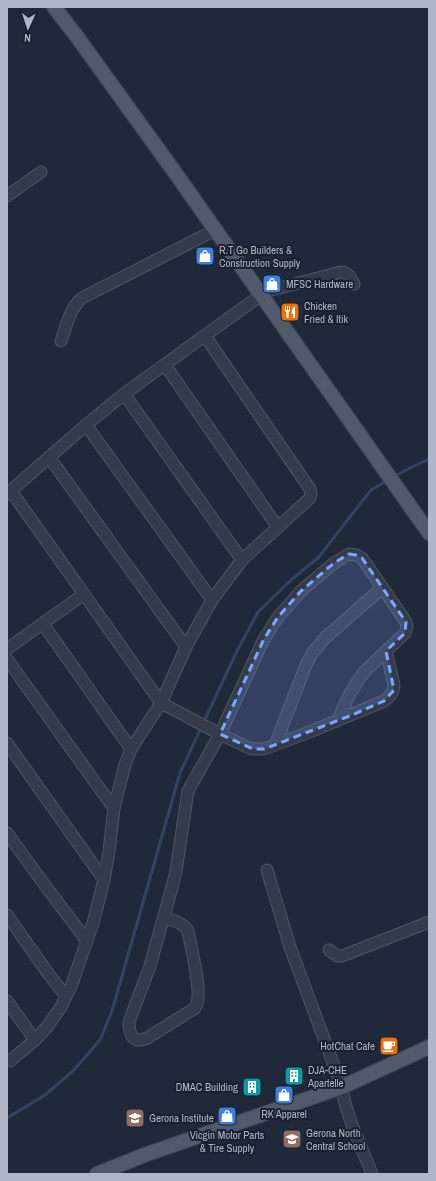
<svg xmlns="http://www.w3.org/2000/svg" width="436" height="1181" font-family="'Archivo Narrow',sans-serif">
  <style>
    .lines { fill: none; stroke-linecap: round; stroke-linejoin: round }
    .stream { stroke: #324462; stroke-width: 3 }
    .minor-casing { stroke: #4e5665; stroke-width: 13 }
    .major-casing { stroke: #3d4554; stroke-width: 16 }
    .minor { stroke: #333b4a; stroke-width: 11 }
    .major { stroke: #515a6a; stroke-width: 14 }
    .marked { fill: #7ca7fe; fill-opacity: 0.2; stroke: #7ca7fe; stroke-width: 3; stroke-dasharray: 8 5; stroke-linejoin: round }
    .labels { text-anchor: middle; stroke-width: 4; stroke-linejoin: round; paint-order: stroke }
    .poi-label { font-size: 11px; fill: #aeb6c7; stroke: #19212e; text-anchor: start }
  </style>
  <rect width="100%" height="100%" fill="#20293a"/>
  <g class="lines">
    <g class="stream">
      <polyline points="395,476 412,467 429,459"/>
      <polyline points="7,1118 45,1095 74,1070 100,1040 112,1011 180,773 237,651 258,612 292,579 318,558 371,490 388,480"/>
    </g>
    <defs>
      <g id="minor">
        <polyline points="7,196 41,172"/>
        <path d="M260 293 341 272C349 273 351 278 354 284"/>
        <path d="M61 341C66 327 70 308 82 298L215 230"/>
        <polyline points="165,365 277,526"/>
        <polyline points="124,394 242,560"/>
        <polyline points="86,425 212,600"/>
        <polyline points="49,457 186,647"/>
        <path d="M11 491 161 703 220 734 249 748 256 749H264L312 731 384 701C390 697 394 692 394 685L386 651"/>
        <polyline points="7,494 86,425 124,394 261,295"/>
        <polyline points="43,624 131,749"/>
        <polyline points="7,649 84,594"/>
        <polyline points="7,659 97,785 114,808"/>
        <polyline points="7,743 104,880"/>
        <polyline points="275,745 306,665 313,652 326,637 382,588"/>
        <polyline points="7,833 47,888 87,941"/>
        <path d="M267 870 290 947 342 1087C345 1114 362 1148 372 1174"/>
        <polyline points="7,915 50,976 66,996"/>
        <path d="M164 918C174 921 183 922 188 931 191 948 204 995 195 1008L149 1037C134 1045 129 1036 129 1022L150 966 172 887 176 871 188 791 220 734 264 639 278 617 301 591 334 563 349 554 356 555 362 558 406 622 407 627 405 633 365 671C353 686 345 702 338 720"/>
        <polyline points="329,950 337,956 342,956 429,922"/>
        <polyline points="7,1001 35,1040"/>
        <polyline points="10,1061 35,1040 47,1027 61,1007 72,984 93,923 104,880 109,851 114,808 125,765 131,749 161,703 186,647 212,600 242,560 310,498 311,493 310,489 205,336"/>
      </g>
      <g id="major">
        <polyline points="54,7 75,34 176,174 429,533"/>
        <polyline points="97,1174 147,1154 342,1087 429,1047"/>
      </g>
    </defs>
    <use href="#minor" class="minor-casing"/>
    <use href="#major" class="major-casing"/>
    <use href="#minor" class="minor"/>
    <use href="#major" class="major"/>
  </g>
  <path class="marked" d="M349 554 356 555 362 558 406 622 405 633 386 651 394 690 384 701 352 715 264 749H253L220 734 264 639 278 617 301 591 334 563Z"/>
  <defs>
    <symbol id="shop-square" viewBox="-11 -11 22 22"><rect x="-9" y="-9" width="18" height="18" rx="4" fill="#3f7fe0" stroke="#19212e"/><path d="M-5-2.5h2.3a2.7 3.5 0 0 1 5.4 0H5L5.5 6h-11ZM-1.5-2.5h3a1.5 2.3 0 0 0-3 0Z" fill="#fff"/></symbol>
    <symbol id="restaurant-square" viewBox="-11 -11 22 22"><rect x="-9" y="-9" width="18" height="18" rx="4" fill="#e8710a" stroke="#19212e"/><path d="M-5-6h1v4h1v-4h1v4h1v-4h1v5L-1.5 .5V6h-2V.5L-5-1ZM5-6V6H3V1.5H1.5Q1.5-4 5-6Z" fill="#fff"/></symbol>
    <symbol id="cafe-square" viewBox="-11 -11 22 22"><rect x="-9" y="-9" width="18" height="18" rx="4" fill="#e8710a" stroke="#19212e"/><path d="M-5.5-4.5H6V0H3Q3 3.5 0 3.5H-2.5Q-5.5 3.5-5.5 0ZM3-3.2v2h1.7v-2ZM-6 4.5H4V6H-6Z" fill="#fff"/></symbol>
    <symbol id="building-square" viewBox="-11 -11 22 22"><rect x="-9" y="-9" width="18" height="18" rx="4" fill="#0f9aa8" stroke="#19212e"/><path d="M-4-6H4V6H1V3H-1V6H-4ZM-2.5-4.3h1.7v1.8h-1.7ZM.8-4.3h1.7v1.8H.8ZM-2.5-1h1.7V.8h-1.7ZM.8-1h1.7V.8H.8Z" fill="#fff"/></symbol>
    <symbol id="school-square" viewBox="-11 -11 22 22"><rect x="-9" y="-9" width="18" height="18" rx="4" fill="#8d6e63" stroke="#19212e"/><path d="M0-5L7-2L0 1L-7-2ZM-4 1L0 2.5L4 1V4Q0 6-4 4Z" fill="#fff"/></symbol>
  </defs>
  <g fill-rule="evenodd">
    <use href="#shop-square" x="194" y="245" width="22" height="22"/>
    <use href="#shop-square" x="261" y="273" width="22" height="22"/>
    <use href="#restaurant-square" x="279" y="301" width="22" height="22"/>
    <use href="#cafe-square" x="378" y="1035" width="22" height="22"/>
    <use href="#building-square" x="283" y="1065" width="22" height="22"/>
    <use href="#building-square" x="241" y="1076" width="22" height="22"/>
    <use href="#shop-square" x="273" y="1084" width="22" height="22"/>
    <use href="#shop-square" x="216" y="1105" width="22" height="22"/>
    <use href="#school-square" x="124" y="1107" width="22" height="22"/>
    <use href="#school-square" x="281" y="1128" width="22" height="22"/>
  </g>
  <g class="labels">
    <g class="poi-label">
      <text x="219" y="254">R.T Go Builders &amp;<tspan x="219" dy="13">Construction Supply</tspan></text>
      <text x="286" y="288">MFSC Hardware</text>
      <text x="304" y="310">Chicken<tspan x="304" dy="13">Fried &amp; Itik</tspan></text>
      <text x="375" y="1050" text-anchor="end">HotChat Cafe</text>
      <text x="308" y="1074">DJA-CHE<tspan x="308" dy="13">Apartelle</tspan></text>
      <text x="238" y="1091" text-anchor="end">DMAC Building</text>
      <text x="284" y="1118" text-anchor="middle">RK Apparel</text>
      <text x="149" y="1122">Gerona Institute</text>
      <text x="306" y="1137">Gerona North<tspan x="306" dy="13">Central School</tspan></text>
      <text x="227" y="1139" text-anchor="middle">Vicgin Motor Parts<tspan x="227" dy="13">&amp; Tire Supply</tspan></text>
    </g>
  </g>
  <rect width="436" height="1181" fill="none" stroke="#aeb6c7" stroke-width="16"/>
  <g transform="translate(28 28) rotate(183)" stroke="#19212e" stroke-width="3" paint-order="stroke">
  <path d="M0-3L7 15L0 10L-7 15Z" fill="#aeb6c7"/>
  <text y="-6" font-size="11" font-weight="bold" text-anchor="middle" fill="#aeb6c7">N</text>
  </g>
</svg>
